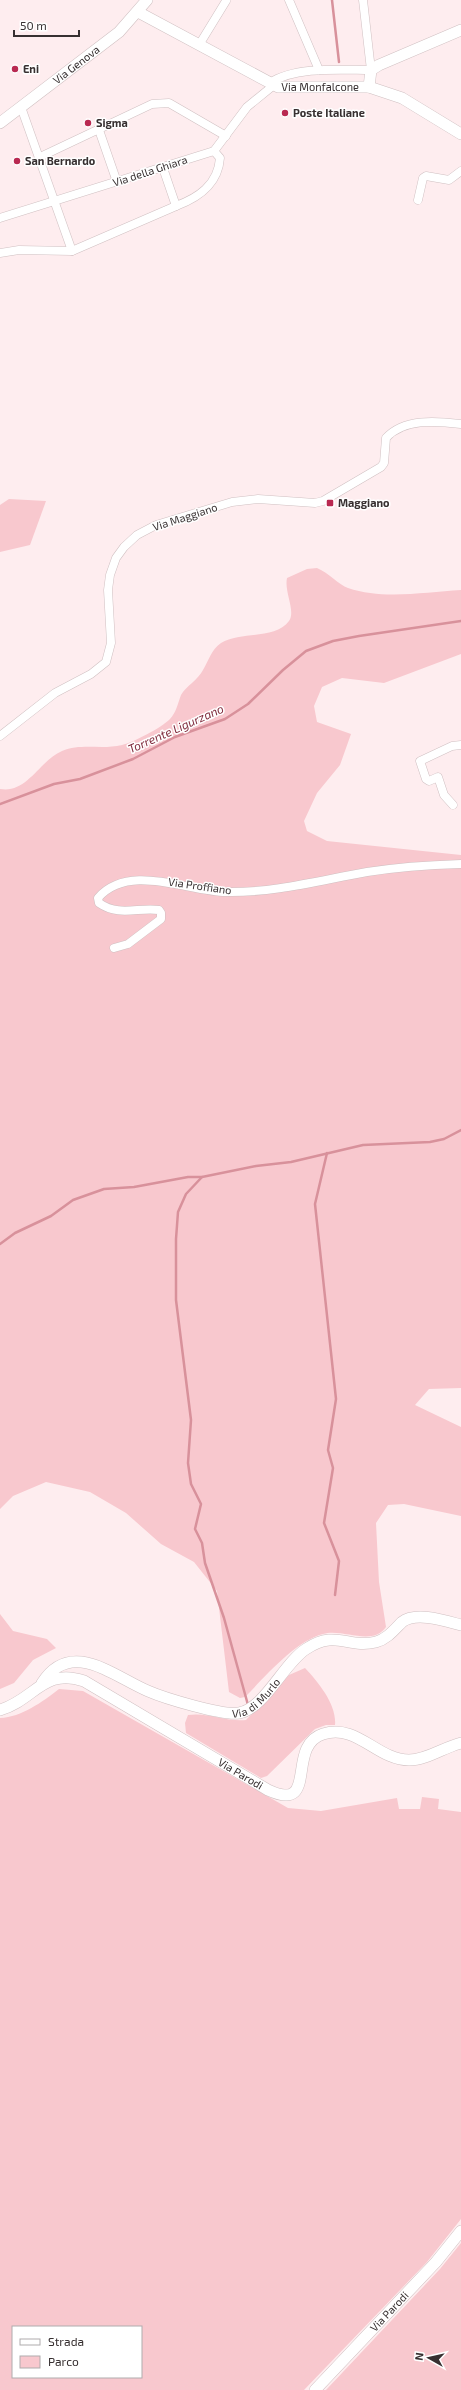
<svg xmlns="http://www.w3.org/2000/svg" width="461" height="2390" font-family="'Exo 2',sans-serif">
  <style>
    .green { fill: #f8c8ce; fill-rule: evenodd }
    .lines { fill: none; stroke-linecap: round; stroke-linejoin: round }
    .stream { stroke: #d8919b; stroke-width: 2.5 }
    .street-casing { stroke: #d0c0c2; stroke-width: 9 }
    .secondary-casing { stroke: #d0c0c2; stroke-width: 12 }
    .street { stroke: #fff; stroke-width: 8 }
    .secondary { stroke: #fff; stroke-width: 11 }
    .poi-dot { fill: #b92951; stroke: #fff; stroke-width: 1.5 }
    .labels { text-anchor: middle; stroke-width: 3; stroke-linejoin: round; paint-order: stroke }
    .street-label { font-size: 11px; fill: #373031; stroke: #fff }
    .poi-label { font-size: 11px; font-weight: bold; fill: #373031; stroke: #fff; text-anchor: start }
    .water-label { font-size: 12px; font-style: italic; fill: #802c3e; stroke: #fff }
  </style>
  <rect width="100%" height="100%" fill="#feedef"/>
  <g class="green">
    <polygon points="9,499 46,501 30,545 0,552 0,505"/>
    <path d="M317 568C329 573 339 585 348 588 383 600 425 592 461 590V654L384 683 342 678 322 687 314 706 317 722 351 734 340 765 317 793 304 821 307 831 327 841 461 855V1388L429 1389 415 1405 461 1427V1516L404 1504 388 1505 376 1523 379 1582 386 1627C372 1647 343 1628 323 1634 295 1641 265 1677 245 1697L240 1698 229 1692 217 1591 194 1562 161 1544 126 1513 90 1492 46 1482 13 1496 0 1509V789C27 794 40 760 62 751 81 743 102 750 122 745 134 742 161 728 170 719 176 713 178 703 181 695 186 686 198 680 203 670 209 660 211 650 221 643 241 631 275 640 289 621 296 611 284 592 287 578L307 569Z"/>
    <polygon points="0,1614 13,1631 47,1639 56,1648 33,1660 14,1683 0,1689"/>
    <path d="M305 1668C319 1683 337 1705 335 1725H326L315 1729 267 1776 261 1778 186 1733 185 1723 188 1715C208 1712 226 1722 246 1720L289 1675Z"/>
    <path d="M59 1689 83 1691 288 1808 321 1811 397 1798 399 1809H420L422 1797 439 1799 438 1809 461 1812V2219L427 2262 304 2390H0V1718C22 1717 42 1702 59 1689ZM13 2327H141V2377H13Z"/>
    <polygon points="461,2243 461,2390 326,2390 440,2269"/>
  </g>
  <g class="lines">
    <g class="stream">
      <polyline points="332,0 339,62"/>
      <polyline points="0,804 54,784 80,779 133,759 175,737 225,719 248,704 283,670 306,651 333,641 359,636 461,621"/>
      <polyline points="327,1153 315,1204 336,1399 328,1450 333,1468 324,1523 339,1561 335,1595"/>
      <polyline points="202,1177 186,1194 178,1212 176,1239 176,1300 191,1420 188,1463 191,1484 201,1504 195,1529 202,1543 205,1563 224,1618 248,1705"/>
      <polyline points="0,1244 15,1233 51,1216 73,1200 104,1189 134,1187 188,1177 202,1177 256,1166 291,1162 363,1145 430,1142 444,1139 461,1130"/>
    </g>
    <defs>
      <g id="street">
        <polyline points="289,0 319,70"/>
        <polyline points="199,45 226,1"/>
        <path d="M270 83C295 66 342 70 371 70L363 0"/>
        <polyline points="21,107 72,251"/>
        <polyline points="99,130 117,182"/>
        <polyline points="40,157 152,104 169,103 226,136"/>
        <polyline points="418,200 423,178 426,176 449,180 461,171"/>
        <path d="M176 206C198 198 218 185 220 158L214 151"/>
        <polyline points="0,218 214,151 247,107 274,85"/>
        <polyline points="0,253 19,250 72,251 176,206 163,168"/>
        <path d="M0 736 55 693 91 674 106 662 111 643 108 590 110 575 116 558 124 547 137 535 156 525 232 502 258 499 315 503 323 501 381 467 384 463 386 438C404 418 437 421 461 424"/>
        <polyline points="453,805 444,795 438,777 429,781 426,779 420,761 452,746 461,745"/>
        <path d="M114 948 128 944 161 919V913L159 910C138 907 119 917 99 903L98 898C129 862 189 892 226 892 274 893 321 880 367 872 399 867 429 865 461 864"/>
      </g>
      <g id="secondary">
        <path id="s1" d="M138 12 278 87H369L402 98 461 134"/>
        <polyline points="369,87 371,70 379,65 461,30"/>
        <path id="s2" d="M0 123 119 32 147 0"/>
        <path id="s3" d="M42 1683C71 1638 113 1676 148 1691 164 1698 223 1716 239 1713 264 1709 284 1663 306 1649 336 1629 348 1649 376 1642 387 1639 394 1630 402 1622 416 1611 446 1621 461 1625"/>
        <path id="s4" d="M0 1710C34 1700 44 1667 84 1681L268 1790C320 1814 285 1746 323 1734 357 1723 377 1760 409 1760 427 1760 444 1747 461 1743"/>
        <path id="s5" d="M315 2390 436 2262 461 2231"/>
      </g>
    </defs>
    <use href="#street" class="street-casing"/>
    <use href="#secondary" class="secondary-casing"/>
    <use href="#street" class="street"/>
    <use href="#secondary" class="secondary"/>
  </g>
  <g class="poi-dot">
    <circle cx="15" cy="69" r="4"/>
    <circle cx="285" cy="113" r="4"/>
    <circle cx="88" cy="123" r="4"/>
    <circle cx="17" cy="161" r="4"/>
    <rect x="326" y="499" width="8" height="8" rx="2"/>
  </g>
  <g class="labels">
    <g class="street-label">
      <text dy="4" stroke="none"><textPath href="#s2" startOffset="96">Via Genova</textPath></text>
      <text dy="4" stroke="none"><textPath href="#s1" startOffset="201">Via Monfalcone</textPath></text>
      <text transform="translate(150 171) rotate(-18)" y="4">Via della Ghiara</text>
      <text transform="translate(185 517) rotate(-18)" y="4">Via Maggiano</text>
      <text transform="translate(200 886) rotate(8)" y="4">Via Proffiano</text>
      <text dy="4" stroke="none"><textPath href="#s3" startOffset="237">Via di Murlo</textPath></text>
      <text dy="4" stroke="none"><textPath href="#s4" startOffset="275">Via Parodi</textPath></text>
      <text dy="4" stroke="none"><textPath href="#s5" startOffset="108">Via Parodi</textPath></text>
    </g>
    <g class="poi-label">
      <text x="23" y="73">Eni</text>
      <text x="293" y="117">Poste Italiane</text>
      <text x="96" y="127">Sigma</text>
      <text x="25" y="165">San Bernardo</text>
      <text x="338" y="507">Maggiano</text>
    </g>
    <g class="water-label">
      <text transform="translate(176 729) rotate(-24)" y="4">Torrente Ligurzano</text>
    </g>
  </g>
  <rect x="12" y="2326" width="130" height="52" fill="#ffffff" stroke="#afacad"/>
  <rect x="20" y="2339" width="20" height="6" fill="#ffffff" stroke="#afacad"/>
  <text x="48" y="2346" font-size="12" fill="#373031">Strada</text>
  <rect x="20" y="2356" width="20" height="12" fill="#f8c8ce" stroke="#afacad"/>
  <text x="48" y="2366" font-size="12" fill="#373031">Parco</text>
  <g transform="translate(429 2358) rotate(278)" stroke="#ffffff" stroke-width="3" paint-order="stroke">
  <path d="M0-3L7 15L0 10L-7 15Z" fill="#373031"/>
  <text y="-6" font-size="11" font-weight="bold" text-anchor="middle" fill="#373031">N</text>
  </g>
  <path d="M14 30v6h65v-6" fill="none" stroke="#373031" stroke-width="2"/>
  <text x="20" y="30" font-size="12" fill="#373031" stroke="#ffffff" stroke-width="3" paint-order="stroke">50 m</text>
</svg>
